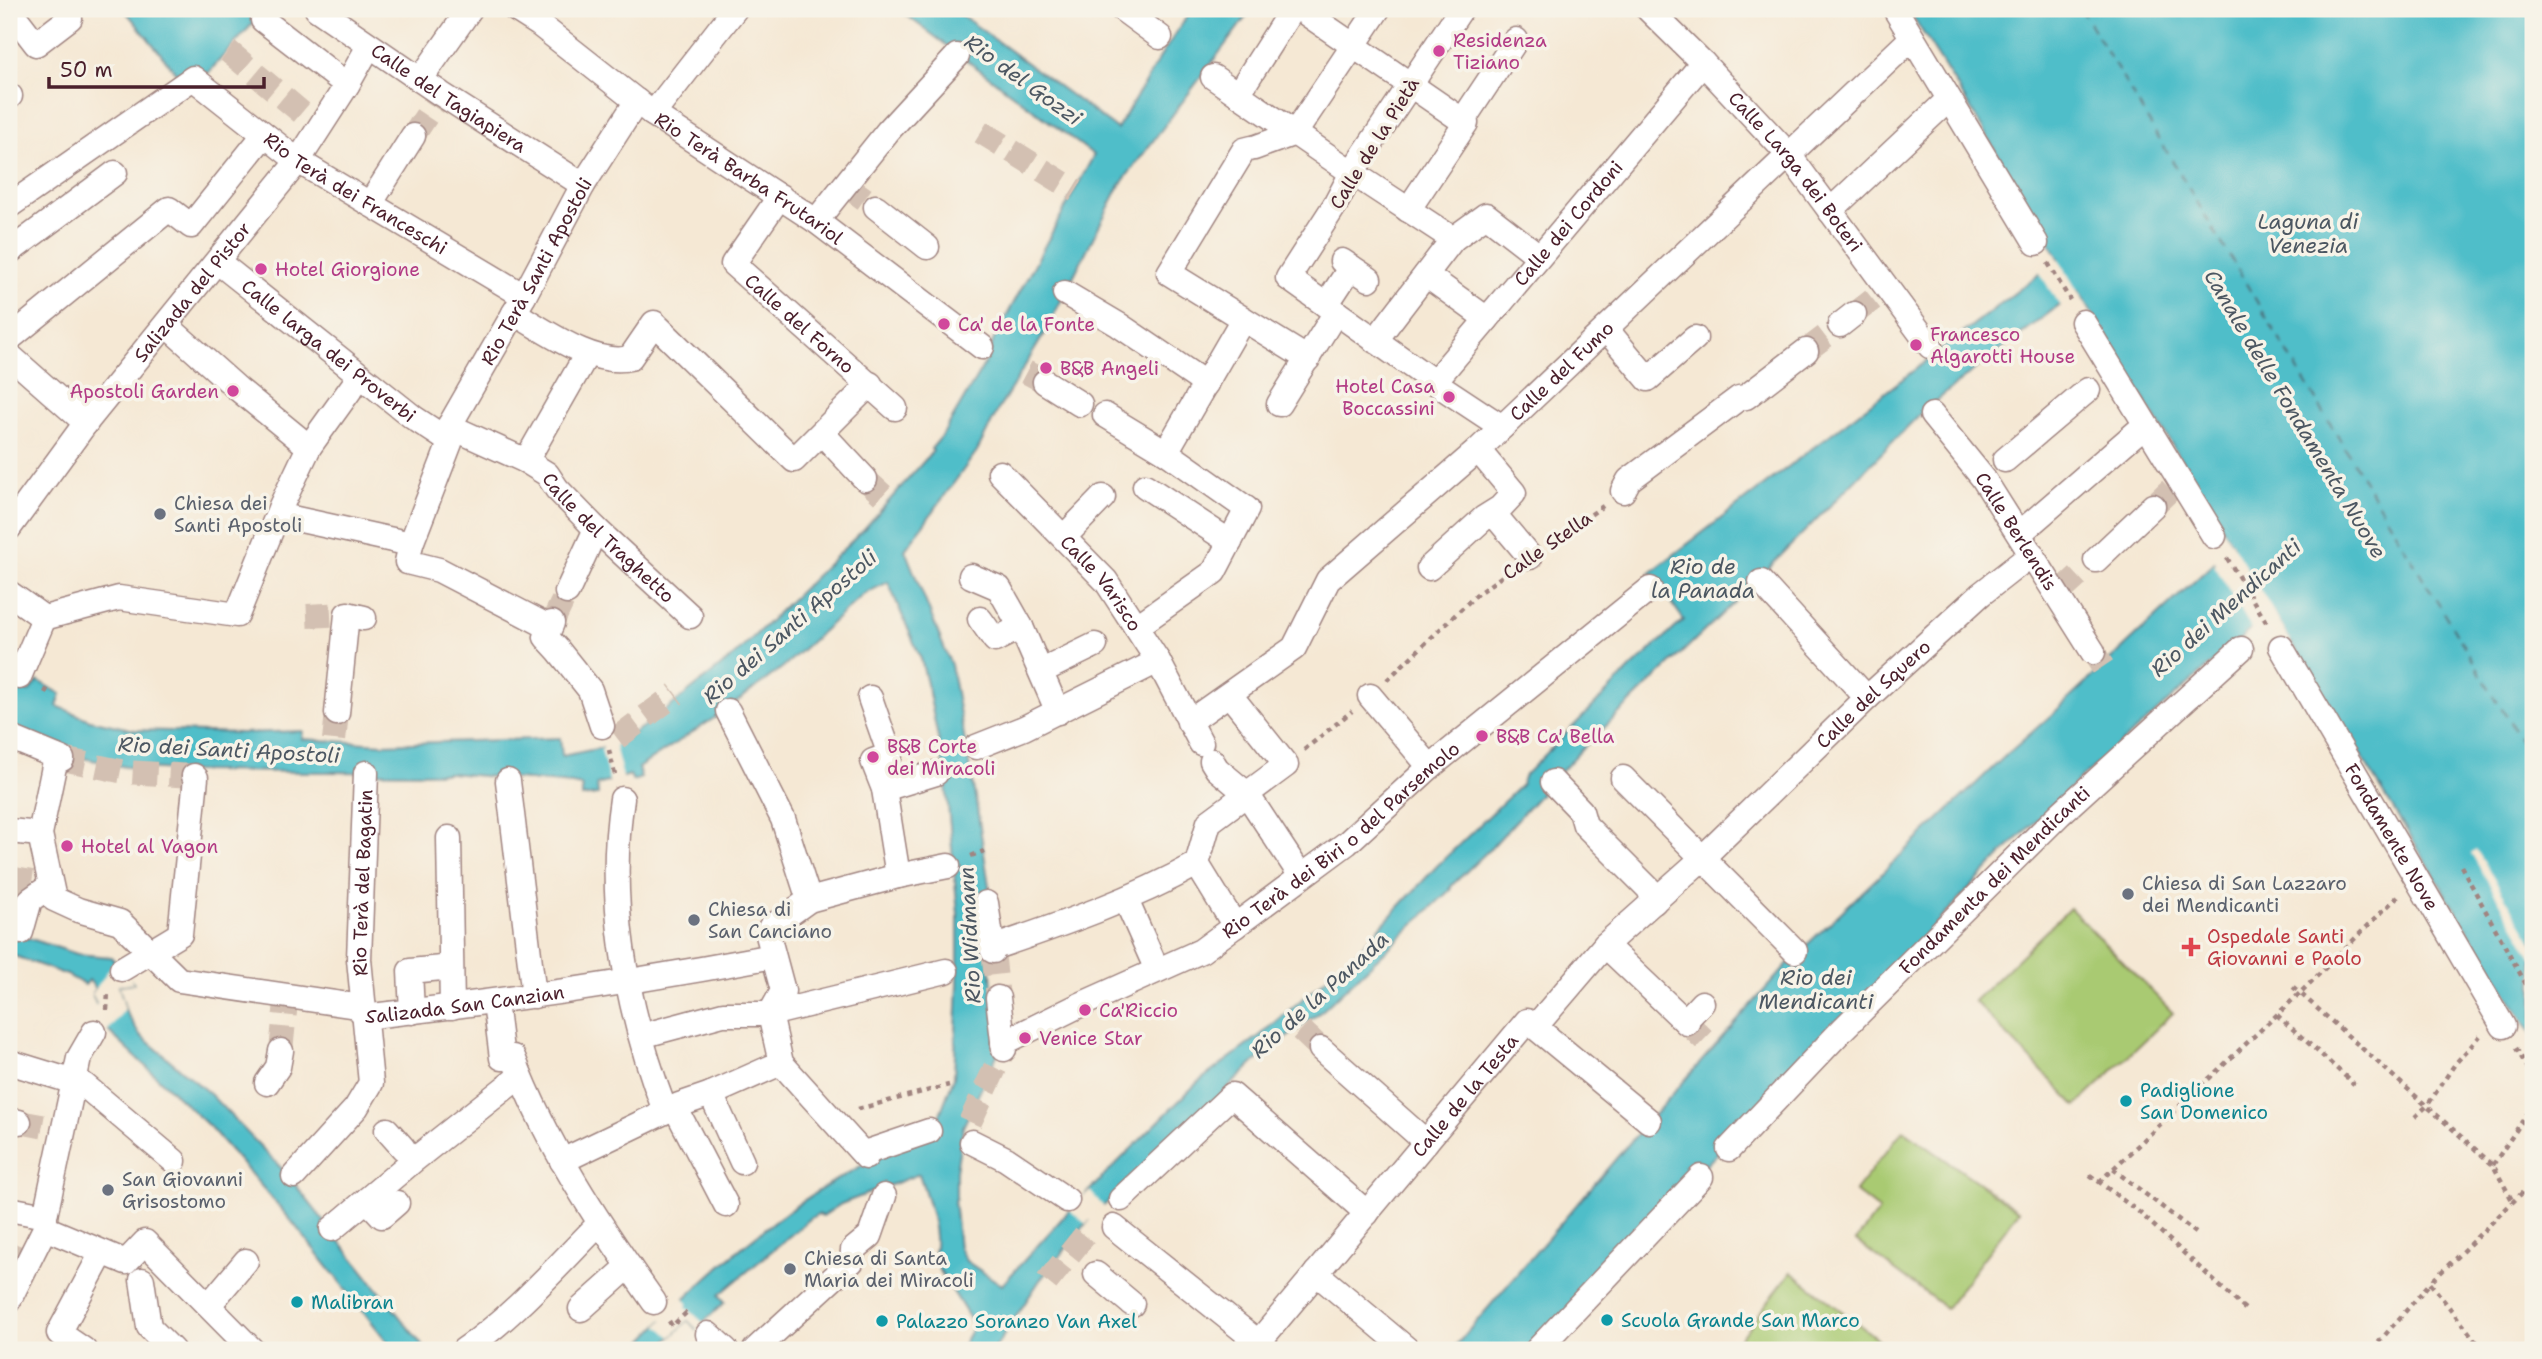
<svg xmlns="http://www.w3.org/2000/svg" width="2542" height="1359" font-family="'Shantell Sans',sans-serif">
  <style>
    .green { fill: #a9ca72; stroke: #7a744e; stroke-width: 2 }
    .water { fill: #50bec9; stroke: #4d6e7a; stroke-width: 2 }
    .pier { fill: #f5e8d4 }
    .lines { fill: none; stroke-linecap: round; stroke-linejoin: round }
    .ferry { stroke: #4c5762; stroke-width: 2; stroke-dasharray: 9 7; stroke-linecap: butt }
    .pedestrian-tunnel { stroke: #d3c0b2; stroke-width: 24; stroke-dasharray: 24 12; stroke-linecap: butt }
    .pedestrian-casing { stroke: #a08480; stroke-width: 27 }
    .path { stroke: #a08480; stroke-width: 4.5; stroke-dasharray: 5 5; stroke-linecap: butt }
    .pedestrian { stroke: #fff; stroke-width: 24 }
    .hotel-dot { fill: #d1479c; stroke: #f7f3e8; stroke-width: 2.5 }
    .worship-dot { fill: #6b7280; stroke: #f7f3e8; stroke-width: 2.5 }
    .health-dot { fill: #e0444e; stroke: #f7f3e8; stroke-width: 2.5 }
    .culture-dot { fill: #0f9aa8; stroke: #f7f3e8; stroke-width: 2.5 }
    .labels { text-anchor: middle; stroke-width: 7; stroke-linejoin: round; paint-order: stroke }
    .hotel-label { font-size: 19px; fill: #b23c85; stroke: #f7f3e8; text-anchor: start }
    .street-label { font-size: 19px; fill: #4a1f2b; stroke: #f7f3e8 }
    .worship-label { font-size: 19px; fill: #5b616d; stroke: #f7f3e8; text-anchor: start }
    .health-label { font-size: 19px; fill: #be3a42; stroke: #f7f3e8; text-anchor: start }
    .culture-label { font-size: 19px; fill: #0d838f; stroke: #f7f3e8; text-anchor: start }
    .water-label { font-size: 21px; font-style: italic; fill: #4c5762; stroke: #f7f3e8 }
  </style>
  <rect width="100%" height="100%" fill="#f7f3e8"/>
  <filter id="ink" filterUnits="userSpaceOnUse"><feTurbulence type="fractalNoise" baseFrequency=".0143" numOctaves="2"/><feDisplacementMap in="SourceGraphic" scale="14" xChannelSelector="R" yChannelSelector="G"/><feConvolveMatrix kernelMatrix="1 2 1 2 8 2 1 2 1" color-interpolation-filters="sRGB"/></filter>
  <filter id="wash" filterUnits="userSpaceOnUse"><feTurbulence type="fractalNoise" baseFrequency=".00686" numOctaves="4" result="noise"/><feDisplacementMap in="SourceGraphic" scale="28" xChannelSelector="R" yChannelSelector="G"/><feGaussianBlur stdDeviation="1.57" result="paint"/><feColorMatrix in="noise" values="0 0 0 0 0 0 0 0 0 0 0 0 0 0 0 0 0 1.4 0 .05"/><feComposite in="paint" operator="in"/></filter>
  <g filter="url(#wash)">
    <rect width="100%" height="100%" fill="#f5e8d4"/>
    <g class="green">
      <polygon points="2070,908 2173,1013 2076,1106 1974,1001"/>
      <polygon points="1903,1130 2019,1211 1946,1308 1856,1241 1879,1210 1855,1191"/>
      <polygon points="1791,1272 1892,1350 1731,1350"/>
    </g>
    <g class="water">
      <polygon points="124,9 191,9 195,12 199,9 266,9 208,73 201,71 183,81"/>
      <path d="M898 9H953L1117 129 1162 54 1192 9H1252L1120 185 1043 336 998 410 977 451 905 550 951 665 977 808 990 892 989 952 998 1053 963 1127 956 1171V1198L954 1200 959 1248 966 1261 1002 1285 1067 1213 1198 1082 1262 1034 1358 951 1437 866 1521 785 1525 775 1632 667 1684 620 1650 573 2059 259 1965 99 1908 9H2533V1036L2272 611 2080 779 2011 845 1530 1350H1452L1632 1140 1792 959 2003 758 2057 710 2233 545 2078 291 1975 369 1918 416 1752 585 1582 749 1492 847 1450 887 1451 889 1324 1009 1255 1062 1090 1219 1040 1280 994 1350H960L974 1325 932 1258C942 1239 926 1194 919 1174L841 1204 823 1216 818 1214 811 1218 719 1295 725 1302 696 1329 688 1320 658 1350H634C702 1279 775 1211 863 1165 885 1153 909 1145 932 1135L954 1077 958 984V914L945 773 928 688 921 659 888 582 864 594 783 667 722 713 638 768 641 778 633 781 630 775 597 785 598 795 582 797V786L572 784 450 773 194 771 126 767 63 754 9 729V683L29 692 38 681 61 694 57 706 90 720 135 730 242 733 303 731 302 739 383 744 560 738 562 756 615 745 656 718 736 654 864 529 933 451 931 449 942 436 989 356 993 341 1094 155Z"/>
      <polygon points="9,929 22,936 77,954 111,957 133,983 118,985 126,1012 140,1035 210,1094 285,1172 426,1350 394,1350 289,1218 210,1127 107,1030 92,994 96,989 89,980 85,985 67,975 9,954"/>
    </g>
    <g class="pier">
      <polygon points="2045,236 2092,315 2090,317 2077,296 2061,308 2038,270 2054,258 2042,238"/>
      <polygon points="2224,530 2291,641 2288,643 2271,616 2239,646 2237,644 2252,629 2214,565 2216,563 2214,560 2228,545 2221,532"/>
      <polygon points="617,739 619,743 615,746 624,781 610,785 601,749 603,749 602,745"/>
      <polygon points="2476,849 2533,943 2533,958 2471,853"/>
      <polygon points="114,962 129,975 133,983 118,985 125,1009 106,1033 95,1007 97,1003 92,994"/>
      <polygon points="1090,1191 1104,1207 1117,1195 1119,1197 1093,1222 1090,1220 1086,1224 1067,1208"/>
      <polygon points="683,1298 688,1303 686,1307 706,1325 699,1331 688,1320 671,1337 658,1325 663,1320 661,1317 665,1312 667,1314"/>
    </g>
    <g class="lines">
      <polyline class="ferry" points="2081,9 2533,761"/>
    </g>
  </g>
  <g filter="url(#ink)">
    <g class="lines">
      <g class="pedestrian-tunnel">
        <polyline points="228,51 320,128"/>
        <polyline points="981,132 1076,191"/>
        <polyline points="413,136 441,94"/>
        <polyline points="845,185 876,207"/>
        <polyline points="1854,314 1879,294"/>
        <polyline points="1806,351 1840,325"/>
        <polyline points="1026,372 1045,382"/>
        <polyline points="865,479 889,501"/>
        <polyline points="2153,506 2171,489"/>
        <polyline points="2066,587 2078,576"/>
        <polyline points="307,616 347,614"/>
        <polyline points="552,623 567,592"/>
        <polyline points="2093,652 2103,667"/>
        <polyline points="617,738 676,694"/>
        <polyline points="334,740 337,713"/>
        <polyline points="62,759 125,772 194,776"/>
        <polyline points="9,878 32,882"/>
        <polyline points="993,951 998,998"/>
        <polyline points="1687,1023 1713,1048"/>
        <polyline points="1301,1030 1321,1049"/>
        <polyline points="281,1051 286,1002"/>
        <polyline points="19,1122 57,1129"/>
        <polyline points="970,1122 1004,1049"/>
        <polyline points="9,1254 19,1258"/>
        <polyline points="1047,1282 1089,1230"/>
      </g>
      <defs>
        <g id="pedestrian">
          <polyline points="9,9 36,44 70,18"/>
          <path id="s1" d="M317 9 441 94 583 185"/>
          <path id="s2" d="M515 9 540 25 653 114 816 221 982 347"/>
          <polyline points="1122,9 1160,37"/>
          <polyline points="1300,9 1466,123 1408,210"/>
          <polyline points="1461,9 1354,169 1335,205 1288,278 1434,382 1502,427"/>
          <path id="s3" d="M1648 9 1703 63 1789 155 1930 346"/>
          <polyline points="1895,9 2036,243"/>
          <polyline points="263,20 347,85"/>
          <polyline points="1213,77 1357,176 1453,239"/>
          <polyline points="420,80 470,9"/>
          <polyline points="1238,94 1292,9"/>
          <polyline points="9,97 10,96"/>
          <polyline points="653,114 735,9"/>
          <polyline points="1463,120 1516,40"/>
          <polyline points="1252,148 1244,150 1169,273 1308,359"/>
          <polyline points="1254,148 1295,133 1378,9"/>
          <path id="s4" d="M780 196 733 264 895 408"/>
          <polyline points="370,204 413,136"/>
          <path id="s5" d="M9 206 193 78 298 161 524 296"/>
          <polyline points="876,207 927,247"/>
          <polyline points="1830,211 1948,100"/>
          <polyline points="816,221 888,131 957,56"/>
          <polyline points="9,252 115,173"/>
          <polyline points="1342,261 1369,279"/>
          <path id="s6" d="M218 262 414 418 443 437"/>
          <polyline points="1426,275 1487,319"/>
          <polyline points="1065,293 1119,325 1206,384"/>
          <polyline points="1326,305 1351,267"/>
          <path d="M514 313C544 330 594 367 630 358L654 323 794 460 870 384"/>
          <polyline points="2083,322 2214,536"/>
          <polyline points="166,325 238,389 309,447"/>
          <polyline points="1840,325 1854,314"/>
          <polyline points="1606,329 1648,379 1695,338"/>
          <polyline points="9,339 169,209 191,226 264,135"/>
          <polyline points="1375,341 1453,239 1486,215 1539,256"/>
          <polyline points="9,355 86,423"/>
          <polyline points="1045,382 1080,404"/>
          <path id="s7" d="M1434 382 1703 63"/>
          <polyline points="1279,404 1336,312"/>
          <polyline points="1105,415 1166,452"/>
          <path id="s8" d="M1932 415 1983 478 2093 652"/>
          <path id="s9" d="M449 426 526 461 547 474 557 489 596 529 690 616"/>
          <polyline points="822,433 865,479"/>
          <polyline points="2005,460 2088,390"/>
          <polyline points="526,461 587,354"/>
          <path id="s10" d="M1000 473 1106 581 1158 661 1201 743"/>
          <polyline points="1145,486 1230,542"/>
          <polyline points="1623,491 1629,480 1739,398 1746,397 1806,351"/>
          <polyline points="1493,513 1530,557"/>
          <polyline points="278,515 411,544"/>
          <path id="s11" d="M9 528 88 420 298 161 347 85 369 46"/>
          <polyline points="2019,534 2145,425"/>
          <polyline points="1064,537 1103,497"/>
          <polyline points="2096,560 2153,506"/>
          <polyline points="1429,568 1484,518 1500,508 1514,493 1478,450"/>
          <polyline points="971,576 999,588 1021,627 1058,712"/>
          <polyline points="1761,582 1867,698"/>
          <polyline points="567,592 596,529"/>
          <polyline points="9,593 44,618 19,677"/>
          <polyline points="44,618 119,598 237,615 281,506 309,447 360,376"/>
          <polyline points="980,619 995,640 1021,627"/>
          <polyline points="552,623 546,637 558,650 590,690 602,726"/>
          <path id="s12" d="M549 627 439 570 407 562 411 544 450 443 443 437 524 296 583 185 637 101"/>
          <polyline points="1136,627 1214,572 1247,509 1166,452 1243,319"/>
          <path id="s13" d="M2281 647 2503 1026"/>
          <polyline points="1042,671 1095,645"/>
          <polyline points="1230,695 1286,765 1209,822 1197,864 1235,926"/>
          <polyline points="1370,696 1430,767"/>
          <polyline points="870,698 890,755 873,761 884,789 898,876"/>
          <polyline points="728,711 783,819 809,900"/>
          <polyline points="337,713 347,614 364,618"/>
          <path id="s14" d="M1189 722 1294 648 1328 580 1478 450 1912 38"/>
          <polyline points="9,737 62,759"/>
          <polyline points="976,747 1024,728 1158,661"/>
          <path id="s15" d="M56 757 40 834 54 899 78 910 120 922 179 980 356 1006 364 1014 372 1016C507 1001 640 981 773 956"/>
          <polyline points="1212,761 1217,769 1247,794 1301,876"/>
          <polyline points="1623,778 1795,951"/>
          <polyline points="508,781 534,996"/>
          <polyline points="1553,782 1581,811 1585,825 1649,889 1654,902"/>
          <polyline points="884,789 936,773"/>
          <path d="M622 799C606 904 628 1013 665 1111"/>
          <polyline points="9,831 40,834"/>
          <polyline points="449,838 452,1007"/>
          <polyline points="1126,900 1157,970"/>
          <polyline points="986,903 993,951"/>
          <polyline points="21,932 30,900 50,886"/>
          <polyline points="1605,945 1687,1023"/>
          <path d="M992 948C1063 924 1132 900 1197 864"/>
          <polyline points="122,969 180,934 196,778 194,776"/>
          <polyline points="998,998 1004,1049"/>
          <path d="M495 1002 502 1058 513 1057C547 1146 599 1224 654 1302"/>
          <polyline points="412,1012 410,971 442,968"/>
          <polyline points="1685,1021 1702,1003"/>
          <polyline points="1535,1027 1649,1121"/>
          <polyline points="641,1036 723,1014 770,1014 946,971"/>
          <path id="s16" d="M1003 1043 1080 1005 1201 951 1347 843 1430 767 1650 589"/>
          <polyline points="1321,1049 1426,1142"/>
          <polyline points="9,1062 84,1085 174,1161"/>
          <polyline points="267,1083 278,1067 281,1051"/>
          <polyline points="711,1094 742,1162"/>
          <polyline points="675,1107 726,1205"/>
          <polyline points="9,1120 19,1122"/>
          <polyline points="387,1130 403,1148"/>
          <polyline points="972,1142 1006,1159 1067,1200"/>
          <path id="s17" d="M1729 1149 1843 1029 2060 814 2241 649"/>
          <polyline points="864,1153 929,1131"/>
          <polyline points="866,1157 781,1063 770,1014 783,991 768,935 770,928 809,900 898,876 948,866"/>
          <polyline points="562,1161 679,1105 711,1094 781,1063"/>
          <path id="s18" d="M294 1176 356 1108 371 1083 359 959 366 773"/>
          <polyline points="1121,1199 1232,1095 1367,1213"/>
          <polyline points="367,1200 382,1216 397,1203"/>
          <polyline points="9,1209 45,1216"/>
          <polyline points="1114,1227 1268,1350"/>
          <polyline points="45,1228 126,1262 145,1242 252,1350"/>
          <polyline points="332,1229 414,1160 520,1076"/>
          <polyline points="1316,1273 1408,1350"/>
          <polyline points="1096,1274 1132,1304"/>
          <polyline points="142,1280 149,1327 172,1350"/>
          <polyline points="9,1300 45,1228 45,1216 79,1058 94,1032"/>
          <polyline points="209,1305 246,1261"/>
          <polyline points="581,1309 629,1266"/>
          <polyline points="708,1334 726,1350"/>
          <polyline points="84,1350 59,1333 102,1253"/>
          <path d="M464 1350C515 1315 556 1267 599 1224"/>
          <polyline points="755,1350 852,1261 853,1250 870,1236 884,1196"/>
          <path id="s19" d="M1252 1350 1527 1021 1535 1027 1605 945 1695 865 1867 698 1981 594 2032 554"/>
          <polyline points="1537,1350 1701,1177"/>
        </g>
      </defs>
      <use href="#pedestrian" class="pedestrian-casing"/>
      <g class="path">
        <polyline points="2048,263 2070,300"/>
        <polyline points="1550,543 1603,506"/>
        <polyline points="2227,558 2268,625"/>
        <polyline points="1387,680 1477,594 1508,572"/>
        <polyline points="45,693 48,687"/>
        <polyline points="609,750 615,775"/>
        <polyline points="1304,750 1352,711"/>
        <polyline points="971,856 984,851"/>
        <polyline points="2461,866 2533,997"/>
        <polyline points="2398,896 2300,993 2493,1165 2513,1202"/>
        <polyline points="107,1010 108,991"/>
        <polyline points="2277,1015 2354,1084"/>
        <polyline points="2516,1048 2533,1077"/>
        <polyline points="858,1109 949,1085"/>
        <polyline points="2415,1117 2427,1106 2455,1064 2480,1036"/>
        <polyline points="2493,1165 2533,1105"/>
        <polyline points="2113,1169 2196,1233"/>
        <polyline points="2090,1175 2140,1213 2246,1310"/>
        <polyline points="2099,1182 2300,993 2291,985"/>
        <polyline points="669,1321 672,1326 686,1313 690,1316"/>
        <polyline points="2292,1345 2298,1350"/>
        <polyline points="2372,1350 2430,1283"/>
        <polyline points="2483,1350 2430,1283 2524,1191"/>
      </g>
      <use href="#pedestrian" class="pedestrian"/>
    </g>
  </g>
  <g class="hotel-dot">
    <circle cx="1439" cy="51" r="7"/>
    <circle cx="261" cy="269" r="7"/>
    <circle cx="944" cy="324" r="7"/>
    <circle cx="1916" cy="345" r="7"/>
    <circle cx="1046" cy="368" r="7"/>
    <circle cx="233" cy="391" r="7"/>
    <circle cx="1449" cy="397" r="7"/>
    <circle cx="1482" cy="736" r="7"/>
    <circle cx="873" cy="757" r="7"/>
    <circle cx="67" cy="846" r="7"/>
    <circle cx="1085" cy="1010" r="7"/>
    <circle cx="1025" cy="1038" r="7"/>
  </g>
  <g class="worship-dot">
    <circle cx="160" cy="514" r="7"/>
    <circle cx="2128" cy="894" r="7"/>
    <circle cx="694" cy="920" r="7"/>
    <circle cx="108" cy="1190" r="7"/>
    <circle cx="790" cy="1269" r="7"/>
  </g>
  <path class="health-dot" d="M2187.5 936.5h7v7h7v7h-7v7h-7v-7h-7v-7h7z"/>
  <g class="culture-dot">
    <circle cx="2126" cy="1101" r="7"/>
    <circle cx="297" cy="1302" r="7"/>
    <circle cx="1607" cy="1320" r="7"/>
    <circle cx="882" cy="1321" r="7"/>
  </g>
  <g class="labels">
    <g class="hotel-label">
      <text x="1453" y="47">Residenza<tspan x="1453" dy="22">Tiziano</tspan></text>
      <text x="275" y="276">Hotel Giorgione</text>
      <text x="958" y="331">Ca' de la Fonte</text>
      <text x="1930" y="341">Francesco<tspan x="1930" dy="22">Algarotti House</tspan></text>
      <text x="1060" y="375">B&amp;B Angeli</text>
      <text x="1435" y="393" text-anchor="end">Hotel Casa<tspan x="1435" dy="22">Boccassini</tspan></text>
      <text x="219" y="398" text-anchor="end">Apostoli Garden</text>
      <text x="1496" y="743">B&amp;B Ca' Bella</text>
      <text x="887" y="753">B&amp;B Corte<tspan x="887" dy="22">dei Miracoli</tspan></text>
      <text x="81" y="853">Hotel al Vagon</text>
      <text x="1099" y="1017">Ca'Riccio</text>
      <text x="1039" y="1045">Venice Star</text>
    </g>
    <g class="street-label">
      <text dy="7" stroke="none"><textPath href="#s1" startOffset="159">Calle del Tagiapiera</textPath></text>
      <text transform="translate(1374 143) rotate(-58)" y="7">Calle de la Pietà</text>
      <text dy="7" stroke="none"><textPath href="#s3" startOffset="220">Calle Larga dei Boteri</textPath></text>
      <text dy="7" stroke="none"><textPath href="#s2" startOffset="289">Rio Terà Barba Frutariol</textPath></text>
      <text dy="7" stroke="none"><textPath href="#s5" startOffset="424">Rio Terà dei Franceschi</textPath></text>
      <text dy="7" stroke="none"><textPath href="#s7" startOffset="208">Calle dei Cordoni</textPath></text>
      <text dy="7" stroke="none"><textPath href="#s12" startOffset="483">Rio Terà Santi Apostoli</textPath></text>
      <text dy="7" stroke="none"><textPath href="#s11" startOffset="299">Salizada del Pistor</textPath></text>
      <text dy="7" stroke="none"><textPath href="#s4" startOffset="172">Calle del Forno</textPath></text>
      <text dy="7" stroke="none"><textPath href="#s6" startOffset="142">Calle larga dei Proverbi</textPath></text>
      <text dy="7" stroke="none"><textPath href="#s14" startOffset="518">Calle del Fumo</textPath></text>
      <text dy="7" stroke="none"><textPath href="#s8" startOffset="144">Calle Berlendis</textPath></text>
      <text dy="7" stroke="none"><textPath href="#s9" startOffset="198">Calle del Traghetto</textPath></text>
      <text transform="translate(1547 545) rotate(-35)" y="7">Calle Stella</text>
      <text dy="7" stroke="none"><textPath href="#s10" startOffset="150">Calle Varisco</textPath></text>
      <text dy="7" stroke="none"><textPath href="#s19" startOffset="914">Calle del Squero</textPath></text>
      <text dy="7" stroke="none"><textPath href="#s13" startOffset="220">Fondamente Nove</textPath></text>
      <text dy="7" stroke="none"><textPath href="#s16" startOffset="397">Rio Terà dei Biri o del Parsemolo</textPath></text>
      <text dy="7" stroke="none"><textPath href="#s17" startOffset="378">Fondamenta dei Mendicanti</textPath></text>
      <text dy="7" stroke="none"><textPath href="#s18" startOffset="322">Rio Terà del Bagatin</textPath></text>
      <text dy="7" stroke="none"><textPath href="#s15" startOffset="590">Salizada San Canzian</textPath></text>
      <text dy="7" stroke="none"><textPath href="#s19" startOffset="332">Calle de la Testa</textPath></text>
    </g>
    <g class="worship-label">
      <text x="174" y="510">Chiesa dei<tspan x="174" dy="22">Santi Apostoli</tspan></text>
      <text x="2142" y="890">Chiesa di San Lazzaro<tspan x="2142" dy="22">dei Mendicanti</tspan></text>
      <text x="708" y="916">Chiesa di<tspan x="708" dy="22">San Canciano</tspan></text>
      <text x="122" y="1186">San Giovanni<tspan x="122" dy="22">Grisostomo</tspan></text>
      <text x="804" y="1265">Chiesa di Santa<tspan x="804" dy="22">Maria dei Miracoli</tspan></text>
    </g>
    <g class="health-label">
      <text x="2207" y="943">Ospedale Santi<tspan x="2207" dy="22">Giovanni e Paolo</tspan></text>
    </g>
    <g class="culture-label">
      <text x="2140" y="1097">Padiglione<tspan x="2140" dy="22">San Domenico</tspan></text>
      <text x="311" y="1309">Malibran</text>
      <text x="1621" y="1327">Scuola Grande San Marco</text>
      <text x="896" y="1328">Palazzo Soranzo Van Axel</text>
    </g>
    <g class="water-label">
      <text transform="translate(1023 80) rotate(36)" y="7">Rio del Gozzi</text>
      <text x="2308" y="229">Laguna di<tspan x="2308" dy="24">Venezia</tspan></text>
      <text transform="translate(2295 414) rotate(59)" y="7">Canale delle Fondamenta Nuove</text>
      <text x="1703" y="574">Rio de<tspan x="1703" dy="24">la Panada</tspan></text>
      <text transform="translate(2226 608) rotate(-42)" y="7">Rio dei Mendicanti</text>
      <text transform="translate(790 627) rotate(-41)" y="7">Rio dei Santi Apostoli</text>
      <text transform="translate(229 750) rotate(3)" y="7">Rio dei Santi Apostoli</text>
      <text transform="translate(970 935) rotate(-93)" y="7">Rio Widmann</text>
      <text x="1816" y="985">Rio dei<tspan x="1816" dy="24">Mendicanti</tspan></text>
      <text transform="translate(1320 995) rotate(-42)" y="7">Rio de la Panada</text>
    </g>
  </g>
  <rect width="2542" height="1359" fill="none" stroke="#f7f3e8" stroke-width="35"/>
  <path d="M49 77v10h215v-10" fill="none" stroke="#4a1f2b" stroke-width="3.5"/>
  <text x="60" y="77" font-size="21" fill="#4a1f2b" stroke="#f7f3e8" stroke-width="5" paint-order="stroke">50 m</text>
</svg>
